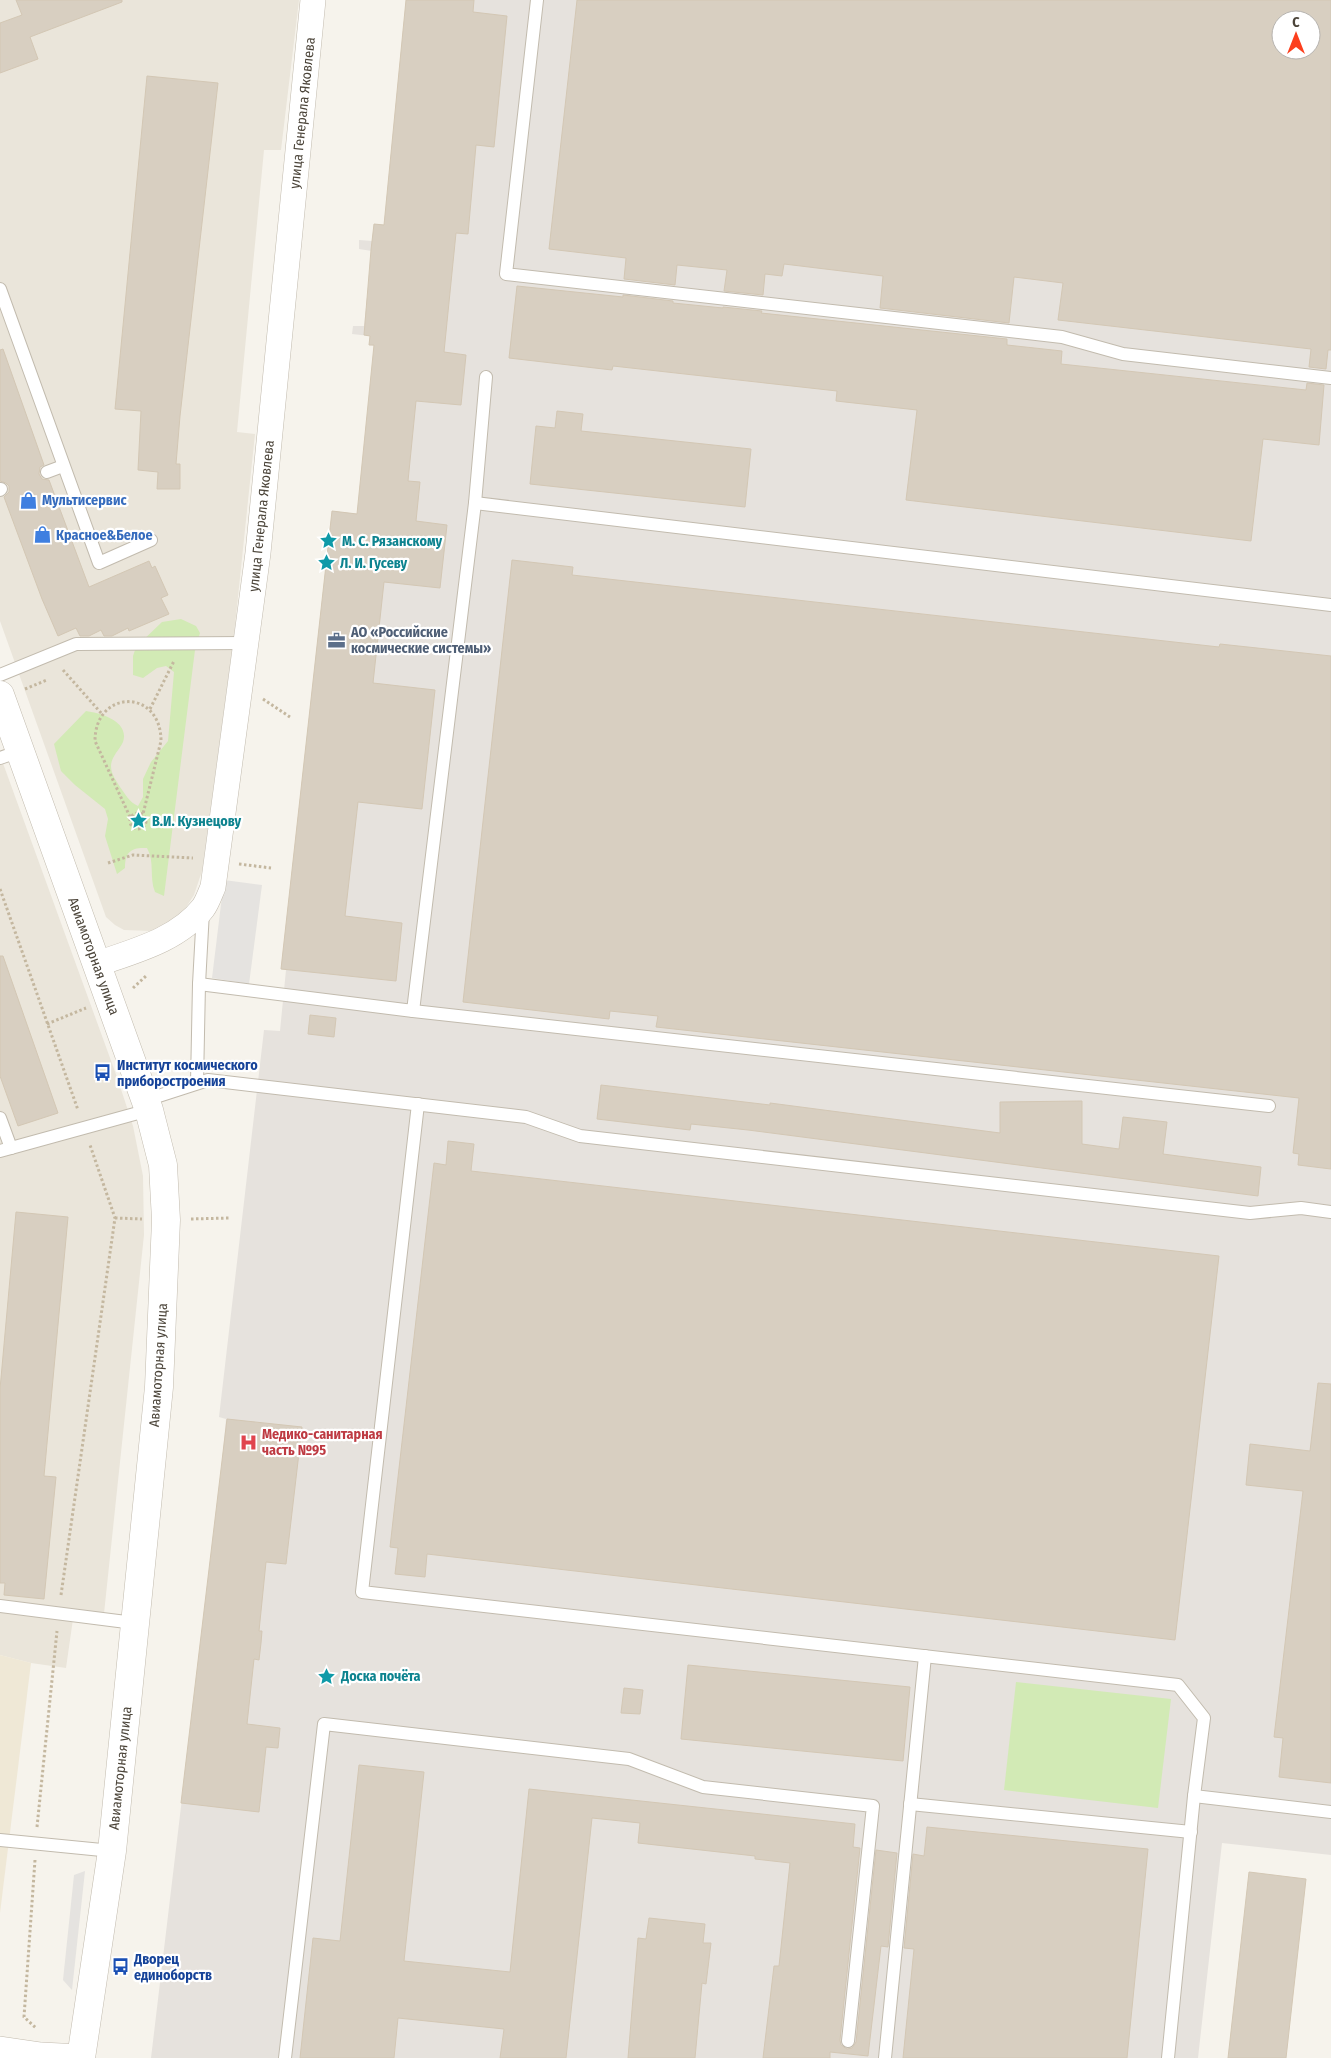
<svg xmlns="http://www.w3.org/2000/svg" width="1331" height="2058" font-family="'Fira Sans Condensed',sans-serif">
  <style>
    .residential { fill: #eae5da }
    .industrial { fill: #e6e2dd; fill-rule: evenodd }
    .education { fill: #efe8d6 }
    .green { fill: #d2eab5 }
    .parking { fill: #e5e3e0 }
    .building { fill: #d8cfc1; stroke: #d3c7b4; fill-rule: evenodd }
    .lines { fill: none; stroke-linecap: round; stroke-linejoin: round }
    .service-casing { stroke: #c2bbae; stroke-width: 14 }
    .minor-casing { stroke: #c2bbae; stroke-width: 26 }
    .tertiary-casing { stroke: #c2bbae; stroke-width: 29 }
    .path { stroke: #c4b79f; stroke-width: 3; stroke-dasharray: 2.5 2.5; stroke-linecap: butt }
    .service { stroke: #fff; stroke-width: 12 }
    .minor { stroke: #fff; stroke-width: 25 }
    .tertiary { stroke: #fff; stroke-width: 28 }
    .labels { text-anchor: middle; stroke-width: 4.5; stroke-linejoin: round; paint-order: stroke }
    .street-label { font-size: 14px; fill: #4b4439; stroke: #fff }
    .shop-label { font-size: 14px; font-weight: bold; fill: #366cbe; stroke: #fff; text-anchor: start }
    .culture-label { font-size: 14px; font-weight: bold; fill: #0d838f; stroke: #fff; text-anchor: start }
    .service-label { font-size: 14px; font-weight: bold; fill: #4e5e75; stroke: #fff; text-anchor: start }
    .transit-label { font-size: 14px; font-weight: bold; fill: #164399; stroke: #fff; text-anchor: start }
    .health-label { font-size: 14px; font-weight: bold; fill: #be3a42; stroke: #fff; text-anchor: start }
  </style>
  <rect width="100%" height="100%" fill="#f6f3ec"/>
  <g class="residential">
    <polygon points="0,0 299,0 281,150 264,150 237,432 255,434 234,635 202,871 194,895 183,912 164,928 152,931 124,930 115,925 106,917 0,621"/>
    <polygon points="0,755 118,1080 133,1126 143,1176 144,1235 103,1623 73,1619 66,1668 31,1663 0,1655"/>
  </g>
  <path class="industrial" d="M406 0H1331V1855L1222 1843 1198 2058H151L221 1472 226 1419 219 1417 264 1030 280 1031 286 970 281 969 332 511 376 516 359 496 374 346 369 345 370 336 352 334 353 326H364L372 251 359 249V240L372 241 374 224 384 225ZM1281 20H1311V50H1281Z"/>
  <polygon class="education" points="0,1655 31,1663 0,1913"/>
  <g class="green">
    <path d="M181 619 196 626 200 633 195 650 164 896 155 892C149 877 155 862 147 848 131 847 125 852 125 868L117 874 105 836 108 819 105 809 75 785 61 771 54 744 86 711C100 713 130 721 123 742 120 749 111 757 111 766 111 774 116 780 120 787 126 795 129 802 138 806L143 797V779L151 762 168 741 174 672 166 666 157 668 143 678 133 675V656L136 647 162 622Z"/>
    <polygon points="1016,1682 1171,1699 1158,1808 1004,1790"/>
  </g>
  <g class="parking">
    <polygon points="224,880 262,885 249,984 212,978"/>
    <polygon points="85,1871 72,1990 63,1980 74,1875"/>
  </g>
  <g class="building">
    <polygon points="16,0 122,0 122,2 30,37 38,59 0,73 0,23 22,15"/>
    <polygon points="406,0 474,0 473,12 507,16 494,147 476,145 468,234 456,233 444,352 466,355 461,405 416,401 408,481 420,482 416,521 447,525 440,588 384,582 373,683 435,690 422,809 358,802 345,916 402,923 396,981 281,969 332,511 357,514 374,345 369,345 370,336 364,335 371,250 374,224 384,225"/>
    <path d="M577 0H1331V350H1328L1326 369 1309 367 1311 349 1058 320 1063 283 1014 277 1009 323 880 308 883 276 784 264 782 276 765 274 763 295 724 291 727 270 677 265 675 285 624 279 626 258 549 249ZM1281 20H1311V50H1281Z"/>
    <polygon points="147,76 218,83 180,416 176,464 180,464 180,489 157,489 158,472 138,470 141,411 115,409"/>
    <polygon points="517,286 623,297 623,295 673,301 673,303 723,308 723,307 762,311 761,313 1007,339 1007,345 1062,351 1061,364 1306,390 1307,383 1324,385 1319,445 1263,439 1251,541 906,500 917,410 836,401 837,391 613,366 612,370 509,358"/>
    <polygon points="3,349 44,465 40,467 39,474 42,479 49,480 89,587 149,561 152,568 155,566 168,595 161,598 169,614 129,631 128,628 112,636 104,636 101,630 89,636 80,636 76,628 58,636 42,599 4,497 9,492 9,486 6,483 0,481 0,350"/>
    <polygon points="557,411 583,414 581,431 751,449 745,507 530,484 536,426 555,428"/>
    <polygon points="512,560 573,567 572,575 1219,647 1220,644 1331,656 1331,1169 1298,1165 1299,1154 1293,1153 1299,1098 656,1027 658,1016 610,1011 609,1019 463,1002"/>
    <polygon points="0,956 3,956 58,1113 18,1126 0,1076"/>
    <polygon points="310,1015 336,1018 334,1037 308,1034"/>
    <polygon points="601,1085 770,1105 770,1103 1000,1133 1000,1102 1082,1101 1082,1144 1119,1149 1123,1117 1167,1122 1163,1154 1261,1167 1258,1196 748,1130 691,1124 690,1130 597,1119"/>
    <polygon points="448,1141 474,1144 471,1171 1219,1256 1175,1640 427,1554 425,1577 395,1574 398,1548 390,1547 434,1163 446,1165"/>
    <polygon points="16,1212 68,1217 44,1476 56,1477 44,1599 4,1595 5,1583 0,1583 0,1389"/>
    <polygon points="1318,1383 1331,1384 1331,1783 1279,1777 1283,1738 1274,1737 1303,1491 1246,1485 1250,1444 1310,1451"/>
    <polygon points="227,1419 302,1427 286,1564 266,1562 259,1631 262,1631 261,1643 259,1660 254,1659 247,1724 280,1728 278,1748 266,1747 259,1812 181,1803"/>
    <polygon points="688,1665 910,1687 903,1761 681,1739"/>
    <polygon points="624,1688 643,1690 640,1714 621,1713"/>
    <polygon points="359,1765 424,1772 404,1961 510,1972 529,1789 855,1824 853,1847 860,1848 840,2040 841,2045 847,2049 852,2048 856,2042 876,1850 897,1853 888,1947 881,1946 868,2056 830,2052 830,2058 763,2058 774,1966 779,1966 790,1863 755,1859 755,1856 638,1843 640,1823 592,1818 566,2058 500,2058 504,2029 398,2018 394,2058 300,2058 313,1938 340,1941"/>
    <polygon points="927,1827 1148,1849 1127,2058 903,2058 914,1949 904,1948 913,1854 924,1856"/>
    <polygon points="1249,1872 1306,1879 1286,2058 1228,2058"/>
    <polygon points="649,1918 705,1924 703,1943 711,1943 706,1984 702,1983 695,2058 628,2058 638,1938 646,1939"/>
  </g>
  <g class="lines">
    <defs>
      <g id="service">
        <polyline points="537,0 506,274 1062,337 1123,354 1331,378"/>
        <polyline points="0,289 99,563 151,540"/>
        <polyline points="47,472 63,466"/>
        <polyline points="0,490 1,489"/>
        <polyline points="475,503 1331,605"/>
        <polyline points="0,675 76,644 247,643"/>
        <polyline points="0,758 20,751"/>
        <polyline points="199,984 413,1011 475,503 486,377"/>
        <polyline points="413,1011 1269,1106"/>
        <polyline points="197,1083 199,984 203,911"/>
        <polyline points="146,1100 208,1080 526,1117 580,1136 1250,1213 1301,1208 1331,1212"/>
        <polyline points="418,1104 362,1592 1178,1685 1204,1718 1194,1796 1331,1812"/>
        <polyline points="0,1118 11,1148 0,1151"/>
        <polyline points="11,1148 149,1110"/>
        <polyline points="0,1606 134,1623"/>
        <polyline points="910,1804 1191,1832"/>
        <polyline points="0,1840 112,1851"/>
        <polyline points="285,2058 324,1724 629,1759 703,1787 873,1806 848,2041"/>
        <polyline points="885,2058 925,1656"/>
        <polyline points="1168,2058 1194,1796"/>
      </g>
      <g id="minor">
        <path d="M97 964C134 951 178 940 203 908 207 903 210 894 213 887L258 553 313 0"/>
        <polyline points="0,2049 41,2055 81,2057"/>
      </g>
      <polyline id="tertiary" points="0,695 149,1110 163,1165 166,1220 159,1387 112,1851 81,2058"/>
    </defs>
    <use href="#service" class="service-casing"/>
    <use href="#minor" class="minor-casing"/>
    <use href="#tertiary" class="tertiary-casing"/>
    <g class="path">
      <polyline points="63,670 102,714"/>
      <polyline points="25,689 47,680"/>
      <polyline points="263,699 290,717"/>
      <polyline points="150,709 174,661"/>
      <circle cx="138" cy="821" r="8"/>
      <path d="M130 817 95 741C95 689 161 688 161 741L143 814"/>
      <polyline points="108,863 133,855 193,858"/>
      <polyline points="239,864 271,868"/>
      <polyline points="0,889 78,1110"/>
      <polyline points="133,988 146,976"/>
      <polyline points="47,1024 86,1008"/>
      <polyline points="115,1218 142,1219"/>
      <polyline points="191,1219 230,1218"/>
      <polyline points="61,1595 115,1218 90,1145"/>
      <polyline points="37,1827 57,1631"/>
      <polyline points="35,1860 24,2017 36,2028"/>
    </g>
    <use href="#service" class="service"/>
    <use href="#minor" class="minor"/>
    <use href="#tertiary" class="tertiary"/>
  </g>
  <defs>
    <symbol id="shop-bare" viewBox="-9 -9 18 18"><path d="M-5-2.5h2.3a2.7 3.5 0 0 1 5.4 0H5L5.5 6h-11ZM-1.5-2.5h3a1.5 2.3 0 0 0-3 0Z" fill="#3f7fe0" stroke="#fff" stroke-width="2.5" paint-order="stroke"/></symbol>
    <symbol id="sight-bare" viewBox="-9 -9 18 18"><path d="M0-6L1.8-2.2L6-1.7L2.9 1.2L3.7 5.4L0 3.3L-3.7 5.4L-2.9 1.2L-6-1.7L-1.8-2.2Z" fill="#0f9aa8" stroke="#fff" stroke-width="2.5" paint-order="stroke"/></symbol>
    <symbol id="office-bare" viewBox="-9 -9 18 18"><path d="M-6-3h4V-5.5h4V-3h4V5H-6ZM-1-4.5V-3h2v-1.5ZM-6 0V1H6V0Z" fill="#5c6f8a" stroke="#fff" stroke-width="2.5" paint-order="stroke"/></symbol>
    <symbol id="bus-bare" viewBox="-9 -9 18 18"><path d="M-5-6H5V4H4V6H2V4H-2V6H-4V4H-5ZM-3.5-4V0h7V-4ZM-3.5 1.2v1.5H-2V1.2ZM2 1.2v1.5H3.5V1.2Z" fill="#1a4fb4" stroke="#fff" stroke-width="2.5" paint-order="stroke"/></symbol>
    <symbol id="hospital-bare" viewBox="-9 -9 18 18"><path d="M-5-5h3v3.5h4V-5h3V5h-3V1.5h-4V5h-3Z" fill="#e0444e" stroke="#fff" stroke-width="2.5" paint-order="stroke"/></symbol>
  </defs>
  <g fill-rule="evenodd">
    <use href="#shop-bare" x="16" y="488" width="25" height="25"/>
    <use href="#shop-bare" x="30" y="522" width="25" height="25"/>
    <use href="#sight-bare" x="316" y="528" width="25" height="25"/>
    <use href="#sight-bare" x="314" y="550" width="25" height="25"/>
    <use href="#office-bare" x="324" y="628" width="25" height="25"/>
    <use href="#sight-bare" x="126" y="808" width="25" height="25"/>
    <use href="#bus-bare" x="90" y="1060" width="25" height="25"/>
    <use href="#hospital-bare" x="236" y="1430" width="25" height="25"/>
    <use href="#sight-bare" x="314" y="1664" width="25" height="25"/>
    <use href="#bus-bare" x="108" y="1954" width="25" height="25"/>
  </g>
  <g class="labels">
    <g class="street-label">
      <text transform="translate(302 113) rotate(-84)" y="5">улица Генерала Яковлева</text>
      <text transform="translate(261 516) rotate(-84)" y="5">улица Генерала Яковлева</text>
      <text transform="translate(94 956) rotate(70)" y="5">Авиамоторная улица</text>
      <text transform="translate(158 1365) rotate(-86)" y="5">Авиамоторная улица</text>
      <text transform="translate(120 1768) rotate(-84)" y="5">Авиамоторная улица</text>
    </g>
    <g class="shop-label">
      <text x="42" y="505">Мультисервис</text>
      <text x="56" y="540">Красное&amp;Белое</text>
    </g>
    <g class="culture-label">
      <text x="342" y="546">М. С. Рязанскому</text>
      <text x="340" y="568">Л. И. Гусеву</text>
      <text x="152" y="826">В.И. Кузнецову</text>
      <text x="341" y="1681">Доска почёта</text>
    </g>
    <g class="service-label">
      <text x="351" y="637">АО «Российские<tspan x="351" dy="16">космические системы»</tspan></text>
    </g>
    <g class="transit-label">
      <text x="117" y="1070">Институт космического<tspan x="117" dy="16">приборостроения</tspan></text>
      <text x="134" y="1964">Дворец<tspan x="134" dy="16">единоборств</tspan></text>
    </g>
    <g class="health-label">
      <text x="262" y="1439">Медико-санитарная<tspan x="262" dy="16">часть №95</tspan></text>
    </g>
  </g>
  <g transform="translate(1296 35)"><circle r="24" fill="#ffffff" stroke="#b7b4b0"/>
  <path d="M0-4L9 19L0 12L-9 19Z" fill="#fc3f1d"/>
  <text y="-8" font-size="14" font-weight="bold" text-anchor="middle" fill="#4b4439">С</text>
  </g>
</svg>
